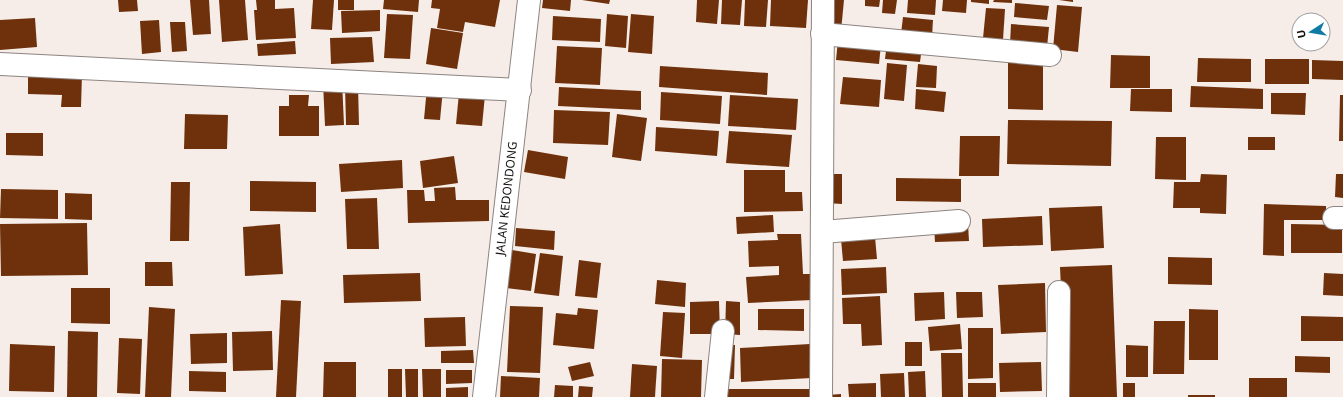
<svg xmlns="http://www.w3.org/2000/svg" width="1343" height="397" font-family="'Noto Sans',sans-serif">
  <style>
    .building { fill: #6f310c }
    .lines { fill: none; stroke-linecap: round; stroke-linejoin: round }
    .minor-casing { stroke: #8c8480; stroke-width: 24 }
    .minor { stroke: #fff; stroke-width: 22 }
    .labels { text-anchor: middle; stroke-width: 4; stroke-linejoin: round; paint-order: stroke }
    .street-label { font-size: 12px; fill: #141110; stroke: #fff }
  </style>
  <rect width="100%" height="100%" fill="#f6ede9"/>
  <g class="building">
    <polygon points="118,0 137,0 138,11 119,12"/>
    <polygon points="190,0 209,0 211,34 193,35"/>
    <polygon points="219,0 245,0 248,40 222,42"/>
    <polygon points="256,0 275,0 275,9 294,8 296,38 256,40 254,10 257,10"/>
    <polygon points="313,0 334,0 332,30 311,29"/>
    <rect x="338" y="0" width="16" height="10"/>
    <polygon points="384,0 419,0 418,12 383,9"/>
    <polygon points="432,0 500,0 495,27 465,22 463,32 437,28 440,9 431,8"/>
    <polygon points="543,0 571,0 570,11 542,8"/>
    <polygon points="582,0 610,0 609,4"/>
    <polygon points="697,0 719,0 717,24 696,22"/>
    <polygon points="722,0 742,0 740,25 721,24"/>
    <polygon points="745,0 768,0 766,27 744,26"/>
    <polygon points="771,0 808,0 806,28 770,26"/>
    <polygon points="828,0 844,0 841,31 825,29"/>
    <polygon points="865,0 880,0 879,7 865,6"/>
    <polygon points="883,0 897,0 895,14 882,13"/>
    <polygon points="908,0 936,0 935,15 907,13"/>
    <polygon points="943,0 967,0 966,13 942,11"/>
    <polygon points="971,0 989,0 989,4 971,2"/>
    <polygon points="994,0 1012,0 1012,3 993,2"/>
    <polygon points="1059,0 1073,0 1073,2"/>
    <polygon points="1015,3 1049,6 1047,20 1014,17"/>
    <polygon points="1057,5 1082,7 1078,52 1053,49"/>
    <polygon points="986,8 1005,9 1003,40 983,38"/>
    <polygon points="380,10 380,31 342,33 341,11"/>
    <polygon points="387,14 413,15 410,59 384,58"/>
    <polygon points="607,14 628,16 626,48 605,46"/>
    <polygon points="631,14 654,16 652,54 628,52"/>
    <polygon points="553,16 601,19 600,42 552,40"/>
    <polygon points="903,17 933,20 932,37 901,34"/>
    <polygon points="35,18 37,47 0,50 0,20"/>
    <polygon points="159,20 161,52 142,54 140,21"/>
    <polygon points="170,22 185,22 187,51 172,52"/>
    <polygon points="1011,24 1049,27 1047,47 1010,44"/>
    <polygon points="431,28 463,33 457,69 426,64"/>
    <polygon points="372,37 374,62 331,64 330,38"/>
    <polygon points="838,40 881,44 879,64 836,60"/>
    <polygon points="295,41 296,54 258,56 257,44"/>
    <polygon points="887,43 922,47 920,62 885,59"/>
    <polygon points="557,46 602,48 600,85 555,83"/>
    <polygon points="1111,55 1150,56 1150,88 1110,88"/>
    <polygon points="1198,58 1251,59 1251,82 1197,82"/>
    <rect x="1265" y="59" width="44" height="25"/>
    <polygon points="1008,60 1043,61 1043,110 1008,109"/>
    <polygon points="1312,60 1343,61 1343,80 1312,79"/>
    <polygon points="887,63 907,65 904,101 884,99"/>
    <polygon points="918,64 937,66 936,88 916,87"/>
    <polygon points="660,66 768,73 767,95 659,87"/>
    <polygon points="28,73 82,74 81,107 61,107 62,95 28,94"/>
    <polygon points="843,77 881,80 879,107 840,104"/>
    <polygon points="342,81 344,125 325,126 323,82"/>
    <polygon points="345,85 358,85 359,125 346,125"/>
    <polygon points="1191,86 1263,89 1263,109 1190,107"/>
    <polygon points="427,87 443,89 440,120 424,119"/>
    <polygon points="559,87 641,91 641,110 558,106"/>
    <polygon points="916,89 946,92 944,112 915,109"/>
    <polygon points="1131,89 1172,89 1172,112 1130,111"/>
    <polygon points="661,92 722,96 720,124 660,120"/>
    <polygon points="459,93 485,95 482,126 456,124"/>
    <polygon points="1271,93 1306,93 1305,115 1271,114"/>
    <polygon points="289,95 309,95 308,106 319,106 319,136 279,136 279,106 289,106"/>
    <polygon points="730,95 798,99 796,130 728,126"/>
    <polygon points="1340,95 1343,95 1343,141 1339,141"/>
    <polygon points="554,110 610,112 608,145 553,143"/>
    <polygon points="185,114 228,115 227,149 184,149"/>
    <polygon points="617,114 647,118 641,161 612,157"/>
    <polygon points="1008,120 1112,121 1111,166 1007,164"/>
    <polygon points="656,127 719,131 717,156 655,151"/>
    <polygon points="729,131 792,135 789,167 726,163"/>
    <polygon points="6,133 43,133 43,156 6,155"/>
    <polygon points="960,136 1000,136 999,176 959,176"/>
    <polygon points="1156,137 1186,137 1186,180 1155,179"/>
    <rect x="1248" y="137" width="27" height="13"/>
    <polygon points="528,150 568,157 565,179 524,172"/>
    <polygon points="454,156 458,183 423,188 420,161"/>
    <polygon points="402,160 403,188 341,192 339,164"/>
    <polygon points="744,170 785,170 785,192 802,192 803,211 744,212"/>
    <polygon points="826,174 842,174 842,204 826,203"/>
    <polygon points="1201,174 1227,175 1226,214 1200,213 1200,208 1173,208 1174,182 1200,182"/>
    <polygon points="1336,174 1343,174 1343,198 1335,197"/>
    <polygon points="896,178 961,179 961,202 896,201"/>
    <polygon points="250,181 316,182 316,212 250,211"/>
    <polygon points="171,182 190,182 189,241 170,241"/>
    <polygon points="455,187 456,200 489,200 489,221 408,223 407,190 424,190 425,201 435,201 434,188"/>
    <polygon points="1,189 58,190 58,219 0,218"/>
    <polygon points="65,193 92,194 92,220 65,219"/>
    <polygon points="377,198 379,249 347,249 345,199"/>
    <polygon points="1264,204 1326,206 1326,220 1284,220 1284,256 1263,255"/>
    <polygon points="1102,206 1104,248 1051,251 1049,208"/>
    <polygon points="773,215 774,232 737,234 736,217"/>
    <polygon points="1042,216 1043,245 983,247 982,219"/>
    <polygon points="87,223 88,275 1,276 0,224"/>
    <polygon points="280,224 283,274 245,276 243,227"/>
    <polygon points="968,224 969,241 935,242 934,225"/>
    <polygon points="1291,224 1342,225 1342,253 1291,253"/>
    <polygon points="516,228 555,231 554,250 515,246"/>
    <polygon points="777,234 801,234 803,274 811,274 812,300 748,303 746,277 779,275 779,266 749,267 748,241 778,240"/>
    <polygon points="875,237 877,259 843,261 841,239"/>
    <polygon points="512,250 536,254 531,291 507,288"/>
    <polygon points="540,253 563,256 559,296 534,293"/>
    <polygon points="1168,257 1212,258 1212,285 1168,284"/>
    <polygon points="579,260 601,263 597,298 575,296"/>
    <polygon points="145,262 172,262 173,286 145,286"/>
    <polygon points="1112,265 1117,397 1066,397 1060,267"/>
    <polygon points="886,267 887,293 842,295 841,269"/>
    <polygon points="420,273 421,301 344,303 343,275"/>
    <polygon points="1324,273 1343,274 1343,296 1323,295"/>
    <polygon points="657,280 686,283 685,307 655,304"/>
    <polygon points="1045,283 1046,332 1001,334 998,285"/>
    <polygon points="71,288 110,288 110,324 71,323"/>
    <polygon points="944,292 945,319 915,321 914,293"/>
    <polygon points="956,292 982,292 983,317 957,318"/>
    <polygon points="880,296 882,345 862,346 861,324 843,324 842,298"/>
    <polygon points="281,300 301,301 296,397 276,397"/>
    <polygon points="719,301 720,334 690,334 690,302"/>
    <polygon points="726,301 740,302 740,335 725,334"/>
    <polygon points="510,306 543,307 540,373 507,372"/>
    <polygon points="149,307 175,309 171,397 145,397"/>
    <polygon points="578,308 598,310 594,349 553,345 556,313 577,315"/>
    <polygon points="758,309 804,309 804,331 758,330"/>
    <polygon points="1189,309 1218,310 1218,360 1189,360"/>
    <polygon points="663,312 685,313 682,358 660,356"/>
    <polygon points="1301,316 1343,317 1343,341 1301,341"/>
    <polygon points="465,317 466,346 425,347 424,318"/>
    <polygon points="1154,321 1185,321 1184,374 1153,374"/>
    <polygon points="960,324 962,349 930,351 928,327"/>
    <polygon points="968,328 993,328 993,378 968,379"/>
    <polygon points="68,331 98,332 97,397 67,397"/>
    <polygon points="272,331 273,370 233,371 232,332"/>
    <polygon points="227,333 227,363 191,364 190,334"/>
    <polygon points="119,338 142,339 140,394 117,393"/>
    <rect x="905" y="342" width="17" height="24"/>
    <polygon points="10,344 55,346 54,392 9,391"/>
    <polygon points="724,344 735,345 734,379 722,379"/>
    <polygon points="810,344 811,378 741,382 740,348"/>
    <polygon points="1126,345 1148,346 1148,377 1126,377"/>
    <polygon points="473,350 474,363 441,363 441,351"/>
    <polygon points="941,353 962,353 963,397 942,397"/>
    <polygon points="1295,356 1330,357 1330,373 1295,372"/>
    <polygon points="662,359 702,360 701,397 661,397"/>
    <polygon points="324,362 356,362 356,397 323,397"/>
    <polygon points="590,362 594,376 572,381 568,367"/>
    <polygon points="1041,362 1042,391 1000,392 999,363"/>
    <polygon points="632,364 657,366 655,397 630,397"/>
    <rect x="388" y="369" width="14" height="28"/>
    <polygon points="405,369 418,369 418,397 406,397"/>
    <polygon points="422,369 441,369 441,397 423,397"/>
    <polygon points="446,370 472,370 472,383 446,384"/>
    <polygon points="189,371 226,372 226,392 189,391"/>
    <polygon points="925,371 926,397 909,397 908,372"/>
    <polygon points="904,373 905,397 881,397 880,374"/>
    <polygon points="501,376 540,378 539,397 500,397"/>
    <rect x="1249" y="378" width="38" height="19"/>
    <polygon points="876,383 876,397 849,397 848,384"/>
    <rect x="968" y="383" width="28" height="14"/>
    <rect x="1123" y="383" width="12" height="14"/>
    <polygon points="555,385 573,386 573,397 554,397"/>
    <polygon points="579,386 593,387 592,397 578,397"/>
    <polygon points="468,387 468,397 446,397 446,388"/>
    <rect x="723" y="389" width="88" height="8"/>
    <polygon points="841,394 841,397 828,397 827,395"/>
    <rect x="1188" y="395" width="27" height="2"/>
  </g>
  <g class="lines">
    <defs>
      <g id="minor">
        <polyline points="822,34 1050,55"/>
        <polyline points="0,64 520,90"/>
        <polyline points="1334,218 1343,218"/>
        <polyline points="822,232 959,221"/>
        <path id="s1" d="M484 397 529 0"/>
        <polyline points="716,397 723,331"/>
        <polyline points="821,397 823,0"/>
        <polyline points="1058,397 1059,292"/>
      </g>
    </defs>
    <use href="#minor" class="minor-casing"/>
    <use href="#minor" class="minor"/>
  </g>
  <g class="labels">
    <g class="street-label">
      <text dy="4" stroke="none"><textPath href="#s1" startOffset="200">JALAN KEDONDONG</textPath></text>
    </g>
  </g>
  <g transform="translate(1311 32) rotate(258)"><circle r="19" fill="#ffffff" stroke="#a1a09f"/>
  <path d="M0-3L7 15L0 10L-7 15Z" fill="#0e7ba4"/>
  <text y="-6" font-size="11" font-weight="bold" text-anchor="middle" fill="#141110">U</text>
  </g>
</svg>
